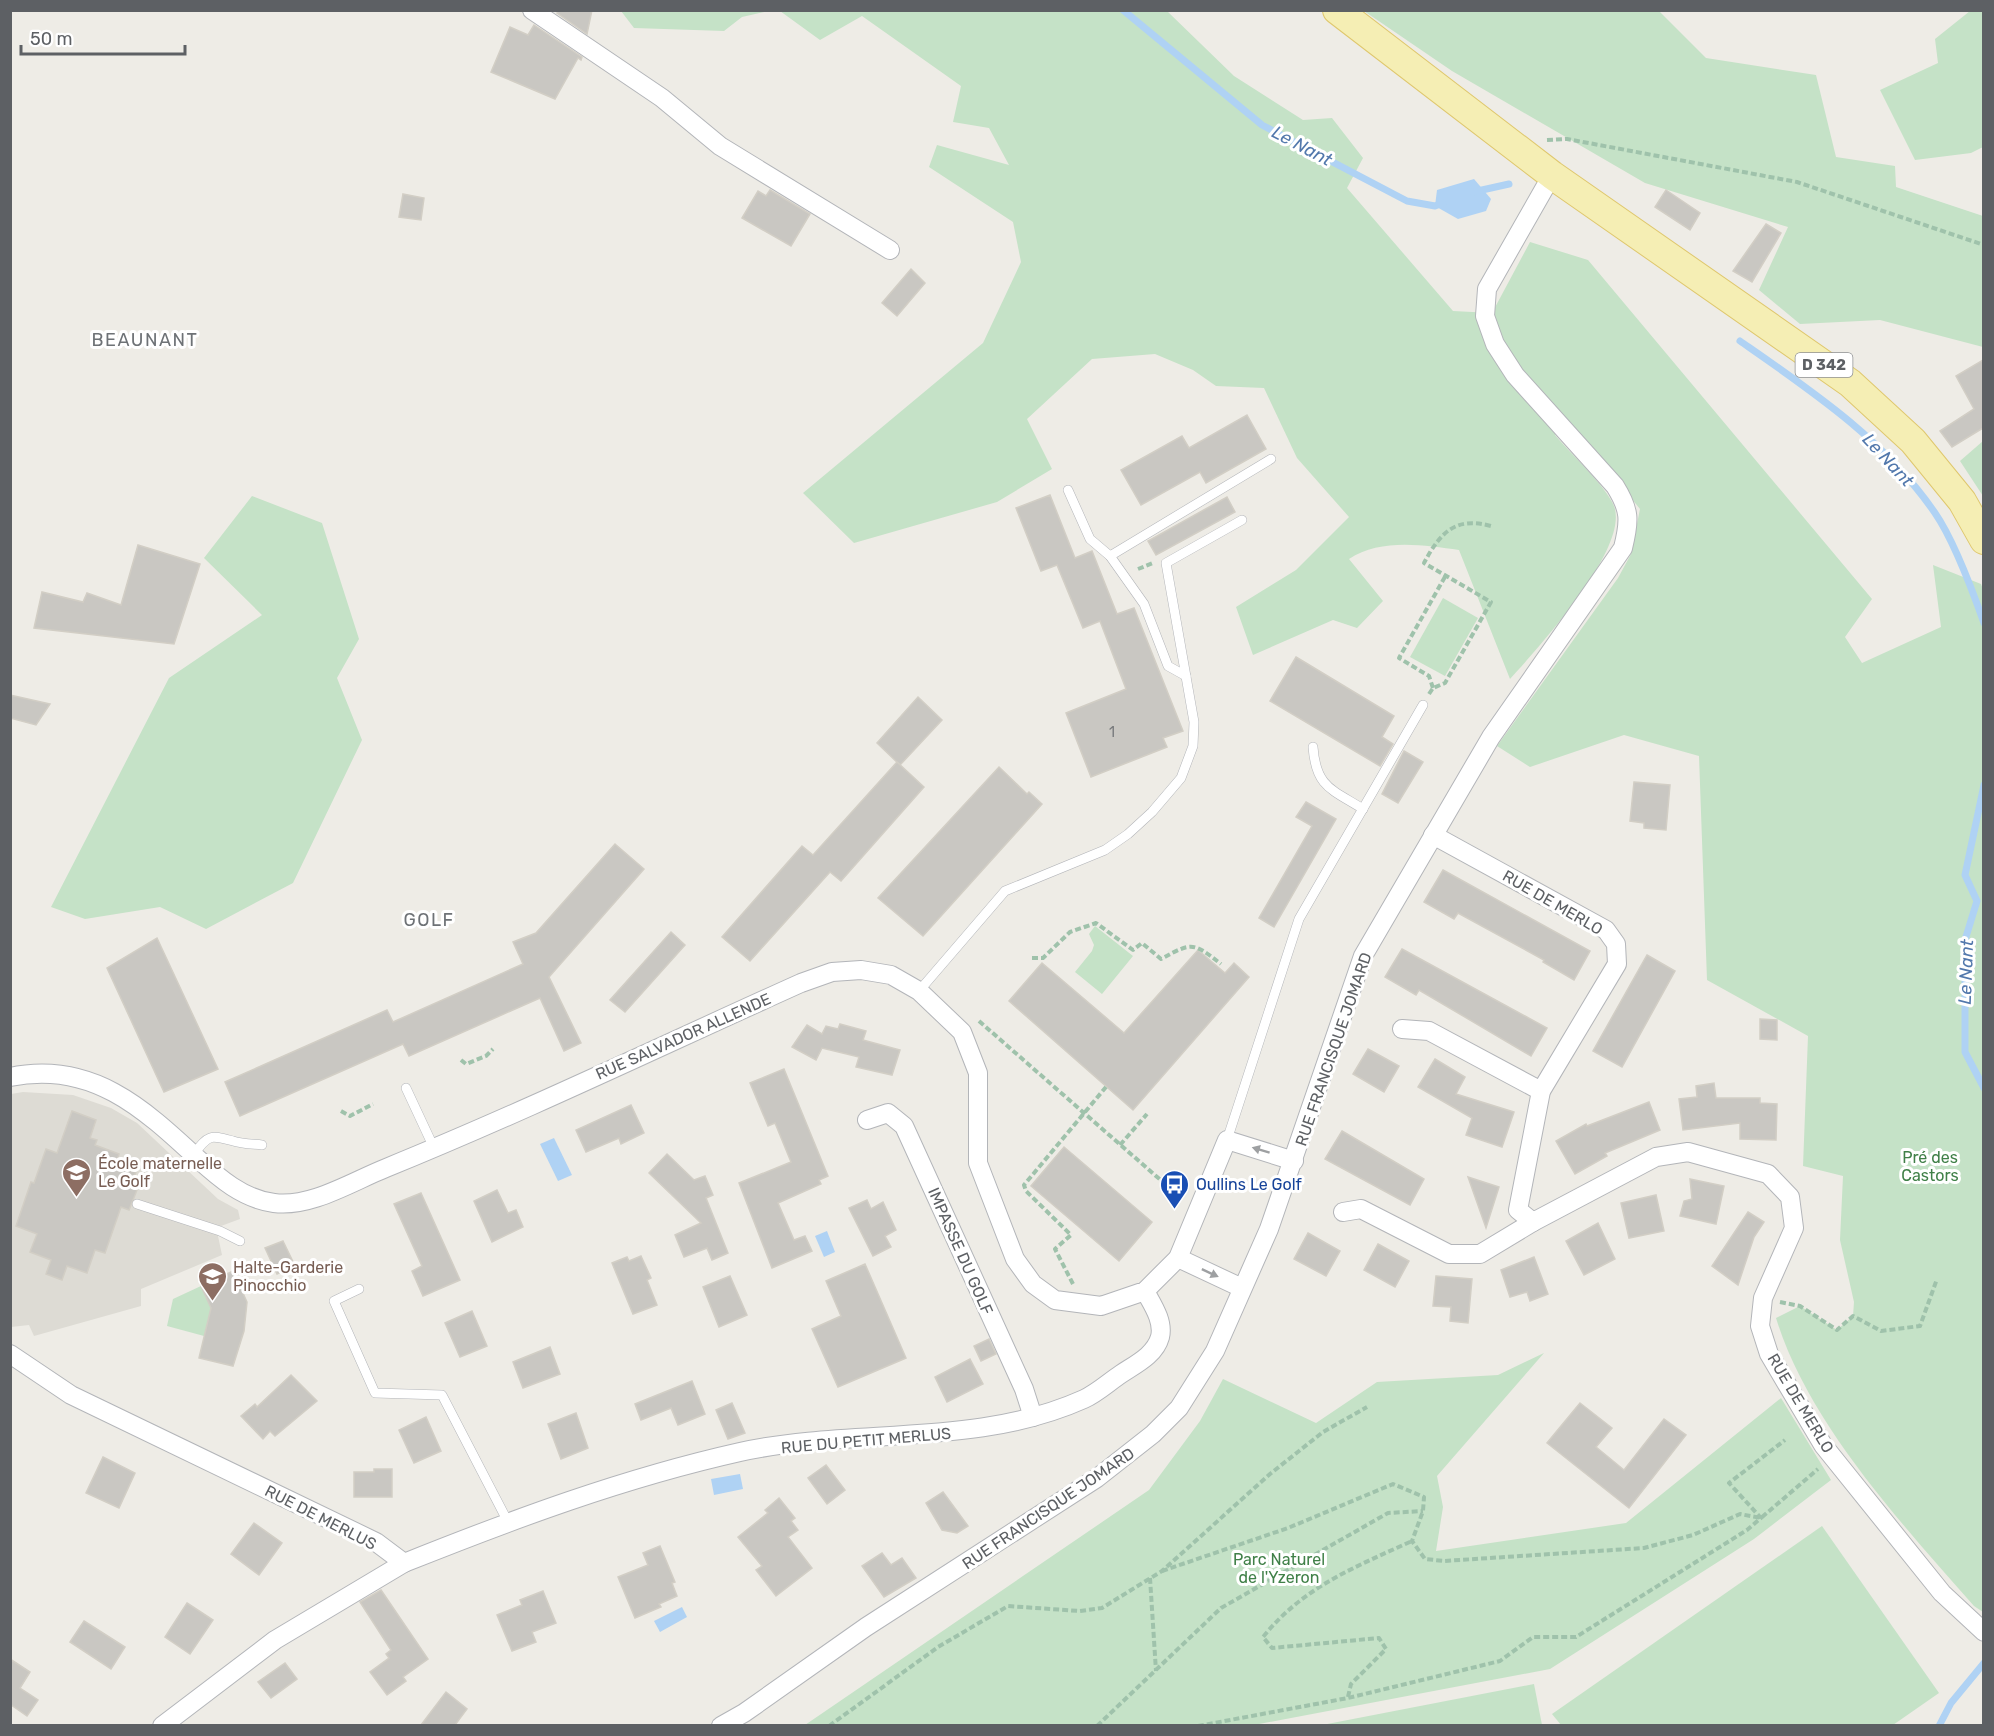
<svg xmlns="http://www.w3.org/2000/svg" width="1994" height="1736" font-family="Rubik,sans-serif">
  <style>
    .education { fill: #dddbd4 }
    .green { fill: #c5e2c7 }
    .water { fill: #afd2f4 }
    .lines { fill: none; stroke-linecap: round; stroke-linejoin: round }
    .stream { stroke: #afd2f4; stroke-width: 7 }
    .building { fill: #c9c7c2; stroke: #d2cec5; stroke-width: 1.5 }
    .service-casing { stroke: #b3b5b9; stroke-width: 10 }
    .minor-casing { stroke: #b3b5b9; stroke-width: 20 }
    .primary-casing { stroke: #dfc76d; stroke-width: 30 }
    .path { stroke: #9fc2ab; stroke-width: 4; stroke-dasharray: 6 3; stroke-linecap: butt }
    .service { stroke: #fff; stroke-width: 9 }
    .minor { stroke: #fff; stroke-width: 18 }
    .primary { stroke: #f5eeb4; stroke-width: 28 }
    .oneway { fill: #9ea0a2 }
    .labels { text-anchor: middle; stroke-width: 6; stroke-linejoin: round; paint-order: stroke }
    .number-label { font-size: 14px; fill: #787a7c }
    .shield { fill: #fff; stroke: #8e9092; stroke-width: 1.5 }
    .shield-label { font-size: 15px; font-weight: bold; fill: #5d6064 }
    .street-label { font-size: 16px; fill: #5d6064; stroke: #fff }
    .park-label { font-size: 16px; fill: #408048; stroke: #fff }
    .education-label { font-size: 16px; fill: #785e54; stroke: #fff; text-anchor: start }
    .transit-label { font-size: 16px; fill: #164399; stroke: #fff; text-anchor: start }
    .water-label { font-size: 18px; font-style: italic; fill: #5278ac; stroke: #fff }
    .neighbourhood-label { font-size: 18px; letter-spacing: 1.5px; fill: #6e7276; stroke: #fff }
  </style>
  <rect width="100%" height="100%" fill="#eeece6"/>
  <polygon class="education" points="23,1092 73,1095 111,1108 137,1123 218,1199 238,1210 240,1219 221,1226 218,1236 222,1255 141,1289 141,1306 34,1336 29,1325 11,1327 11,1094"/>
  <g class="green">
    <polygon points="621,11 768,11 742,17 724,31 634,28"/>
    <path d="M780 11H1167L1234 76 1303 120 1332 118 1363 158 1347 188 1453 311 1492 313 1530 242 1588 260 1872 599 1845 637 1862 663 1941 627 1933 565 1981 584 1984 592 1983 1612 1974 1606C1902 1524 1808 1423 1776 1318L1800 1306 1837 1330 1853 1316 1854 1302 1840 1240 1843 1176 1803 1166 1808 1036 1707 980 1699 756 1624 735 1530 767 1497 746 1618 578 1631 554 1640 509 1568 420 1555 435C1570 453 1606 486 1614 506 1630 548 1538 648 1510 679L1459 550C1424 545 1380 538 1349 559L1383 601 1357 628 1333 620 1253 655 1236 607 1296 570 1349 517 1297 458 1264 388 1216 386 1193 370 1155 354 1092 359 1027 419 1052 469 997 502 854 543 803 493 983 343 1021 262 1013 222 929 167 937 145 1009 165 989 128 953 122 961 86 862 16 820 40Z"/>
    <polygon points="1364,11 1659,11 1706,58 1816,75 1836,157 1895,166 1896,187 1983,216 1983,347 1880,320 1800,324 1759,290 1788,227 1645,183 1452,71"/>
    <polygon points="1970,11 1983,11 1983,147 1971,153 1915,160 1880,90 1938,63 1935,39"/>
    <polygon points="1983,441 1983,496 1960,461"/>
    <polygon points="252,496 322,523 359,639 337,678 362,740 293,883 206,929 160,907 85,919 51,907 169,678 262,615 204,558"/>
    <polygon points="1443,598 1478,618 1445,676 1410,657"/>
    <polygon points="1095,926 1133,956 1102,994 1075,972 1092,951 1094,945 1089,934"/>
    <polygon points="201,1286 210,1306 217,1308 210,1313 204,1336 167,1326 173,1299"/>
    <polygon points="1544,1353 1437,1476 1443,1507 1436,1551 1626,1523 1781,1398 1831,1480 1754,1539 1550,1669 1254,1725 805,1725 1149,1490 1200,1421 1223,1379 1316,1423 1377,1382 1498,1375"/>
    <polygon points="1822,1526 1939,1693 1893,1725 1561,1725 1552,1714"/>
    <polygon points="1534,1684 1542,1725 1322,1725"/>
  </g>
  <g class="water">
    <polygon points="1474,179 1491,199 1486,211 1458,219 1435,206 1437,190"/>
    <polygon points="554,1138 572,1175 558,1181 540,1144"/>
    <polygon points="827,1231 835,1252 824,1257 815,1236"/>
    <polygon points="740,1474 743,1489 714,1495 711,1479"/>
    <polygon points="682,1607 687,1617 660,1632 654,1621"/>
  </g>
  <g class="lines">
    <g class="stream">
      <polyline points="1123,10 1262,125 1407,201 1435,206 1443,203"/>
      <polyline points="1473,192 1509,184"/>
      <path d="M1740 341C1812 391 1885 440 1935 513 1953 539 1973 592 1984 623"/>
      <polyline points="1984,785 1965,875 1977,901 1965,940 1965,1052 1984,1088"/>
      <polyline points="1939,1726 1951,1703 1984,1663"/>
    </g>
  </g>
  <g class="building">
    <polygon points="559,10 592,10 587,34 557,13"/>
    <polygon points="534,25 582,57 581,60 578,58 555,99 491,72 510,27 528,35"/>
    <polygon points="770,190 810,214 791,246 742,218 758,191 766,196"/>
    <polygon points="1666,190 1700,213 1690,230 1655,207"/>
    <polygon points="403,194 424,198 421,220 399,217"/>
    <polygon points="1766,224 1781,233 1752,282 1733,271"/>
    <polygon points="911,269 925,283 897,316 882,303"/>
    <polygon points="1983,360 1983,428 1952,447 1940,431 1974,409 1956,376"/>
    <polygon points="1247,415 1266,449 1206,483 1200,472 1141,505 1121,470 1182,436 1189,448"/>
    <polygon points="1050,495 1075,558 1092,551 1117,614 1134,608 1183,731 1163,738 1167,747 1091,777 1066,713 1126,689 1100,621 1083,628 1057,565 1041,571 1016,508"/>
    <polygon points="1227,497 1235,512 1156,555 1148,541"/>
    <polygon points="138,545 200,564 174,644 34,628 42,592 83,602 87,593 121,605"/>
    <polygon points="1296,657 1394,716 1382,737 1393,744 1380,766 1270,701"/>
    <polygon points="10,695 50,704 36,725 10,718"/>
    <polygon points="918,697 942,720 900,765 877,743"/>
    <polygon points="1404,751 1423,762 1398,803 1382,794"/>
    <polygon points="897,762 924,787 841,881 830,872 750,961 722,937 802,846 813,855"/>
    <polygon points="999,767 1027,794 1029,792 1042,804 923,936 878,898"/>
    <polygon points="1634,782 1670,785 1666,830 1644,828 1644,823 1630,821"/>
    <polygon points="1306,802 1336,819 1274,927 1259,918 1312,826 1296,817"/>
    <polygon points="615,844 644,869 549,977 581,1043 564,1051 540,998 409,1056 403,1044 240,1116 225,1082 387,1010 393,1022 523,964 513,942 536,933"/>
    <polygon points="1443,870 1590,951 1574,980 1543,962 1544,960 1458,913 1454,919 1424,902"/>
    <polygon points="671,932 685,945 625,1012 610,1000"/>
    <polygon points="157,938 218,1069 164,1092 107,968"/>
    <polygon points="1402,949 1547,1028 1531,1056 1419,990 1416,995 1385,977"/>
    <polygon points="1198,950 1225,973 1234,963 1249,977 1133,1110 1009,1001 1042,963 1124,1033"/>
    <polygon points="1647,955 1675,971 1622,1067 1593,1051"/>
    <polygon points="1760,1019 1777,1020 1777,1040 1760,1039"/>
    <polygon points="840,1024 866,1031 863,1040 900,1050 892,1075 856,1067 859,1057 822,1048 816,1060 792,1047 807,1025 822,1034 826,1026 838,1029"/>
    <polygon points="1368,1049 1399,1066 1384,1092 1353,1074"/>
    <polygon points="1435,1059 1465,1077 1456,1094 1514,1112 1502,1147 1466,1135 1472,1118 1418,1087"/>
    <polygon points="784,1069 828,1176 819,1180 821,1184 778,1203 794,1240 805,1236 812,1251 772,1268 739,1183 791,1162 775,1123 768,1126 750,1083"/>
    <polygon points="1714,1083 1716,1098 1760,1098 1760,1103 1777,1104 1776,1140 1740,1139 1740,1123 1683,1130 1679,1099 1697,1097 1696,1086"/>
    <polygon points="1649,1102 1660,1130 1605,1153 1607,1156 1575,1174 1556,1141 1586,1124 1587,1126"/>
    <polygon points="631,1105 644,1133 621,1144 619,1138 586,1152 576,1130"/>
    <polygon points="72,1111 96,1120 90,1138 97,1140 95,1145 119,1154 116,1164 136,1172 130,1187 137,1190 129,1210 121,1207 105,1253 95,1250 87,1273 67,1266 62,1280 46,1274 51,1260 30,1252 37,1234 16,1226 31,1182 34,1183 46,1149 57,1153"/>
    <polygon points="1342,1131 1424,1179 1410,1205 1325,1159"/>
    <polygon points="1064,1147 1152,1222 1119,1261 1031,1186"/>
    <polygon points="667,1154 694,1180 705,1176 713,1195 706,1198 728,1253 712,1260 707,1248 684,1257 675,1235 701,1223 649,1173"/>
    <polygon points="1468,1177 1499,1187 1486,1228"/>
    <polygon points="1690,1179 1724,1186 1716,1224 1680,1216 1684,1201 1692,1199"/>
    <polygon points="497,1190 508,1213 516,1210 523,1227 492,1242 474,1201"/>
    <polygon points="421,1193 460,1280 423,1296 412,1271 422,1266 394,1204"/>
    <polygon points="1656,1195 1664,1231 1629,1238 1621,1203"/>
    <polygon points="867,1200 871,1209 883,1202 896,1230 885,1236 891,1247 873,1256 849,1208"/>
    <polygon points="1748,1212 1764,1222 1754,1237 1738,1285 1712,1266"/>
    <polygon points="1598,1223 1615,1259 1584,1275 1566,1241"/>
    <polygon points="1308,1233 1340,1251 1326,1276 1294,1259"/>
    <polygon points="283,1241 295,1266 277,1274 265,1248"/>
    <polygon points="1378,1244 1409,1261 1395,1287 1364,1270"/>
    <polygon points="641,1256 651,1278 647,1280 657,1305 633,1314 612,1263 627,1257 629,1261"/>
    <polygon points="1534,1257 1548,1294 1530,1301 1527,1292 1510,1297 1501,1270"/>
    <polygon points="865,1264 906,1358 838,1387 812,1329 841,1316 826,1281"/>
    <polygon points="233,1271 247,1302 244,1331 233,1366 199,1358 211,1308 201,1286"/>
    <polygon points="730,1276 747,1315 719,1327 703,1287"/>
    <polygon points="1436,1276 1472,1279 1468,1323 1450,1321 1451,1307 1433,1306"/>
    <polygon points="472,1311 487,1346 460,1357 445,1323"/>
    <polygon points="989,1339 996,1354 981,1361 974,1346"/>
    <polygon points="550,1347 560,1374 523,1388 513,1362"/>
    <polygon points="970,1359 983,1384 947,1402 935,1377"/>
    <polygon points="291,1375 317,1401 275,1436 270,1431 263,1439 241,1416 255,1404 257,1407"/>
    <polygon points="692,1381 705,1414 678,1425 671,1408 641,1420 635,1404"/>
    <polygon points="732,1403 745,1433 728,1439 716,1410"/>
    <polygon points="1580,1403 1612,1428 1596,1447 1624,1470 1664,1419 1686,1435 1629,1508 1547,1443"/>
    <polygon points="576,1413 588,1448 561,1459 548,1424"/>
    <polygon points="426,1417 441,1451 414,1463 399,1430"/>
    <polygon points="103,1457 135,1473 119,1508 86,1493"/>
    <polygon points="826,1465 845,1490 827,1504 808,1478"/>
    <polygon points="374,1469 392,1469 392,1497 354,1497 354,1472 374,1472"/>
    <polygon points="943,1492 968,1526 957,1533 942,1530 926,1503"/>
    <polygon points="779,1498 795,1518 791,1521 798,1530 788,1537 812,1568 776,1596 756,1570 762,1566 738,1537 768,1513 765,1510"/>
    <polygon points="254,1523 282,1543 259,1575 231,1554"/>
    <polygon points="660,1546 675,1582 672,1583 677,1596 659,1604 661,1607 635,1618 618,1577 648,1565 643,1553"/>
    <polygon points="882,1553 891,1565 902,1558 916,1578 884,1597 862,1566"/>
    <polygon points="381,1590 428,1659 403,1677 406,1681 387,1695 370,1672 389,1658 386,1654 391,1650 360,1602"/>
    <polygon points="543,1591 556,1623 532,1632 536,1642 512,1651 497,1615 522,1605 520,1600"/>
    <polygon points="187,1603 213,1620 190,1654 165,1637"/>
    <polygon points="84,1621 125,1647 111,1669 70,1642"/>
    <polygon points="10,1659 30,1672 20,1688 38,1700 27,1716 10,1704"/>
    <polygon points="285,1663 297,1679 271,1698 258,1682"/>
    <polygon points="446,1692 467,1709 455,1725 421,1725"/>
  </g>
  <g class="lines">
    <defs>
      <g id="service">
        <polyline points="1068,490 1090,539 1110,556 1144,604 1168,666 1186,676"/>
        <polyline points="1110,556 1271,459"/>
        <path d="M1313 747C1316 787 1331 789 1363 809"/>
        <polyline points="919,991 1005,891 1105,850 1128,834 1152,812 1181,778 1193,746 1194,722 1166,563 1242,520"/>
        <polyline points="406,1088 434,1148"/>
        <polyline points="1227,1140 1299,919 1423,705"/>
        <path d="M194 1154C209 1134 210 1135 233 1141 242 1144 253 1144 262 1145"/>
        <polyline points="137,1204 220,1231 240,1241"/>
        <polyline points="359,1289 334,1301 375,1393 442,1395 508,1522"/>
      </g>
      <g id="minor">
        <polyline points="532,10 662,98 720,146 890,250"/>
        <polyline points="1433,835 1606,930 1616,944 1617,964 1541,1091 1518,1210 1533,1222 1656,1157 1688,1152 1768,1174 1790,1197 1794,1228 1763,1298 1760,1326 1769,1354 1823,1445 1942,1593 1984,1632"/>
        <polyline points="1402,1029 1429,1031 1541,1091"/>
        <path d="M10 1077C91 1060 143 1108 197 1158 219 1178 243 1199 274 1203 311 1208 353 1181 386 1168 526 1111 663 1045 801 983L832 972 861 970 891 975 919 991 962 1032 978 1073V1163L1015 1259 1033 1284 1055 1300 1101 1306 1145 1291 1178 1258 1227 1140 1294 1161"/>
        <polyline points="867,1120 888,1113 904,1126 1024,1389 1033,1417"/>
        <polyline points="1343,1212 1361,1209 1449,1254 1480,1254 1533,1222"/>
        <polyline points="1178,1258 1242,1288"/>
        <polyline points="10,1354 71,1395 376,1542 404,1563 275,1640 162,1726"/>
        <path d="M404 1563C514 1519 624 1478 740 1452 854 1427 975 1448 1084 1399 1097 1393 1109 1382 1121 1374 1136 1364 1155 1355 1160 1337 1164 1321 1152 1304 1145 1291"/>
        <path d="M721 1726 744 1713 866 1627 1097 1478 1153 1434 1179 1408 1215 1351 1269 1229 1363 956 1491 737 1623 548C1630 520 1630 510 1615 486L1515 375 1495 344 1485 316 1487 289 1552 175"/>
      </g>
      <polyline id="primary" points="1337,10 1552,175 1850,383 1913,441 1962,501 1984,540"/>
    </defs>
    <use href="#service" class="service-casing"/>
    <use href="#minor" class="minor-casing"/>
    <use href="#primary" class="primary-casing"/>
    <g class="path">
      <polyline points="1547,140 1567,139 1797,182 1984,245"/>
      <polyline points="1138,569 1153,563"/>
      <polyline points="1433,688 1429,676 1399,658 1446,575"/>
      <path d="M1429 694 1433 688 1445 683 1491 602 1424 563C1440 533 1455 516 1491 526"/>
      <path d="M1032 958H1043L1070 932 1096 923 1133 950 1142 943 1161 959C1192 942 1193 942 1221 964"/>
      <polyline points="979,1021 1172,1190 1183,1195"/>
      <polyline points="461,1060 466,1064 486,1056 493,1049"/>
      <polyline points="341,1111 350,1116 373,1104"/>
      <polyline points="1120,1145 1147,1114"/>
      <polyline points="1073,1284 1055,1249 1071,1235 1026,1191 1024,1185 1106,1087"/>
      <polyline points="1780,1302 1800,1306 1837,1330 1853,1316 1881,1331 1920,1326 1937,1279"/>
      <polyline points="1162,1571 1288,1528 1393,1484 1424,1497 1423,1511 1412,1541 1425,1559 1444,1561 1644,1548 1693,1535 1740,1514 1761,1518 1818,1469"/>
      <polyline points="1150,1578 1156,1671"/>
      <path d="M1348 1697 1351 1684 1386 1649 1379 1638 1272 1648 1263 1637C1303 1587 1355 1567 1412 1541"/>
      <polyline points="829,1726 938,1647 1008,1606 1080,1611 1102,1608 1162,1571 1270,1474 1323,1432 1367,1407"/>
      <polyline points="1097,1726 1221,1608 1388,1513 1423,1511"/>
      <polyline points="1198,1726 1348,1698 1500,1661 1533,1637 1576,1637 1747,1530 1761,1518 1729,1483 1785,1440"/>
    </g>
    <use href="#service" class="service"/>
    <use href="#minor" class="minor"/>
    <use href="#primary" class="primary"/>
  </g>
  <defs><path id="oneway-solid" d="M-6-.8H1V-3.2L6.5 0L1 3.2V.8H-6Z" transform="scale(1.5)"/></defs>
  <g class="oneway">
    <use href="#oneway-solid" transform="translate(1261 1150) rotate(-163)"/>
    <use href="#oneway-solid" transform="translate(1210 1273) rotate(25)"/>
  </g>
  <defs>
    <symbol id="school-pin" viewBox="-11 -11 22 30"><path d="M0 17L-7.5 6A9.5 9.5 0 1 1 7.5 6Z" fill="#8d6e63" stroke="#fff"/><path d="M0-5L7-2L0 1L-7-2ZM-4 1L0 2.5L4 1V4Q0 6-4 4Z" fill="#fff"/></symbol>
    <symbol id="bus-pin" viewBox="-11 -11 22 30"><path d="M0 17L-7.5 6A9.5 9.5 0 1 1 7.5 6Z" fill="#1a4fb4" stroke="#fff"/><path d="M-5-6H5V4H4V6H2V4H-2V6H-4V4H-5ZM-3.5-4V0h7V-4ZM-3.5 1.2v1.5H-2V1.2ZM2 1.2v1.5H3.5V1.2Z" fill="#fff"/></symbol>
  </defs>
  <g fill-rule="evenodd">
    <use href="#school-pin" x="60" y="1156" width="33" height="45"/>
    <use href="#bus-pin" x="1158" y="1168" width="33" height="45"/>
    <use href="#school-pin" x="196" y="1260" width="33" height="45"/>
  </g>
  <g class="labels">
    <g class="number-label">
      <text x="1112" y="737">1</text>
    </g>
    <rect class="shield" x="1795.5" y="353" width="57" height="24" rx="4.5"/>
    <g class="shield-label">
      <text x="1824" y="370">D 342</text>
    </g>
    <g class="street-label">
      <text transform="translate(1553 902) rotate(30)" y="6">RUE DE MERLO</text>
      <text transform="translate(683 1036) rotate(-24)" y="6">RUE SALVADOR ALLENDE</text>
      <text transform="translate(1333 1049) rotate(-71)" y="6">RUE FRANCISQUE JOMARD</text>
      <text transform="translate(961 1251) rotate(66)" y="6">IMPASSE DU GOLF</text>
      <text transform="translate(1801 1403) rotate(59)" y="6">RUE DE MERLO</text>
      <text transform="translate(866 1440) rotate(-5)" y="6">RUE DU PETIT MERLUS</text>
      <text transform="translate(1048 1508) rotate(-34)" y="6">RUE FRANCISQUE JOMARD</text>
      <text transform="translate(321 1517) rotate(27)" y="6">RUE DE MERLUS</text>
    </g>
    <g class="park-label">
      <text x="1930" y="1163">Pré des<tspan x="1930" dy="18">Castors</tspan></text>
      <text x="1279" y="1565">Parc Naturel<tspan x="1279" dy="18">de l'Yzeron</tspan></text>
    </g>
    <g class="education-label">
      <text x="98" y="1169">École maternelle<tspan x="98" dy="18">Le Golf</tspan></text>
      <text x="233" y="1273">Halte-Garderie<tspan x="233" dy="18">Pinocchio</tspan></text>
    </g>
    <g class="transit-label">
      <text x="1196" y="1190">Oullins Le Golf</text>
    </g>
    <g class="water-label">
      <text transform="translate(1302 146) rotate(28)" y="6">Le Nant</text>
      <text transform="translate(1888 460) rotate(47)" y="6">Le Nant</text>
      <text transform="translate(1966 972) rotate(-88)" y="6">Le Nant</text>
    </g>
    <g class="neighbourhood-label">
      <text x="145" y="346">BEAUNANT</text>
      <text x="429" y="926">GOLF</text>
    </g>
  </g>
  <rect width="1994" height="1736" fill="none" stroke="#5d6064" stroke-width="24"/>
  <path d="M21 45v9h164v-9" fill="none" stroke="#5d6064" stroke-width="3"/>
  <text x="30" y="45" font-size="18" fill="#5d6064" stroke="#ffffff" stroke-width="4.5" paint-order="stroke">50 m</text>
</svg>
